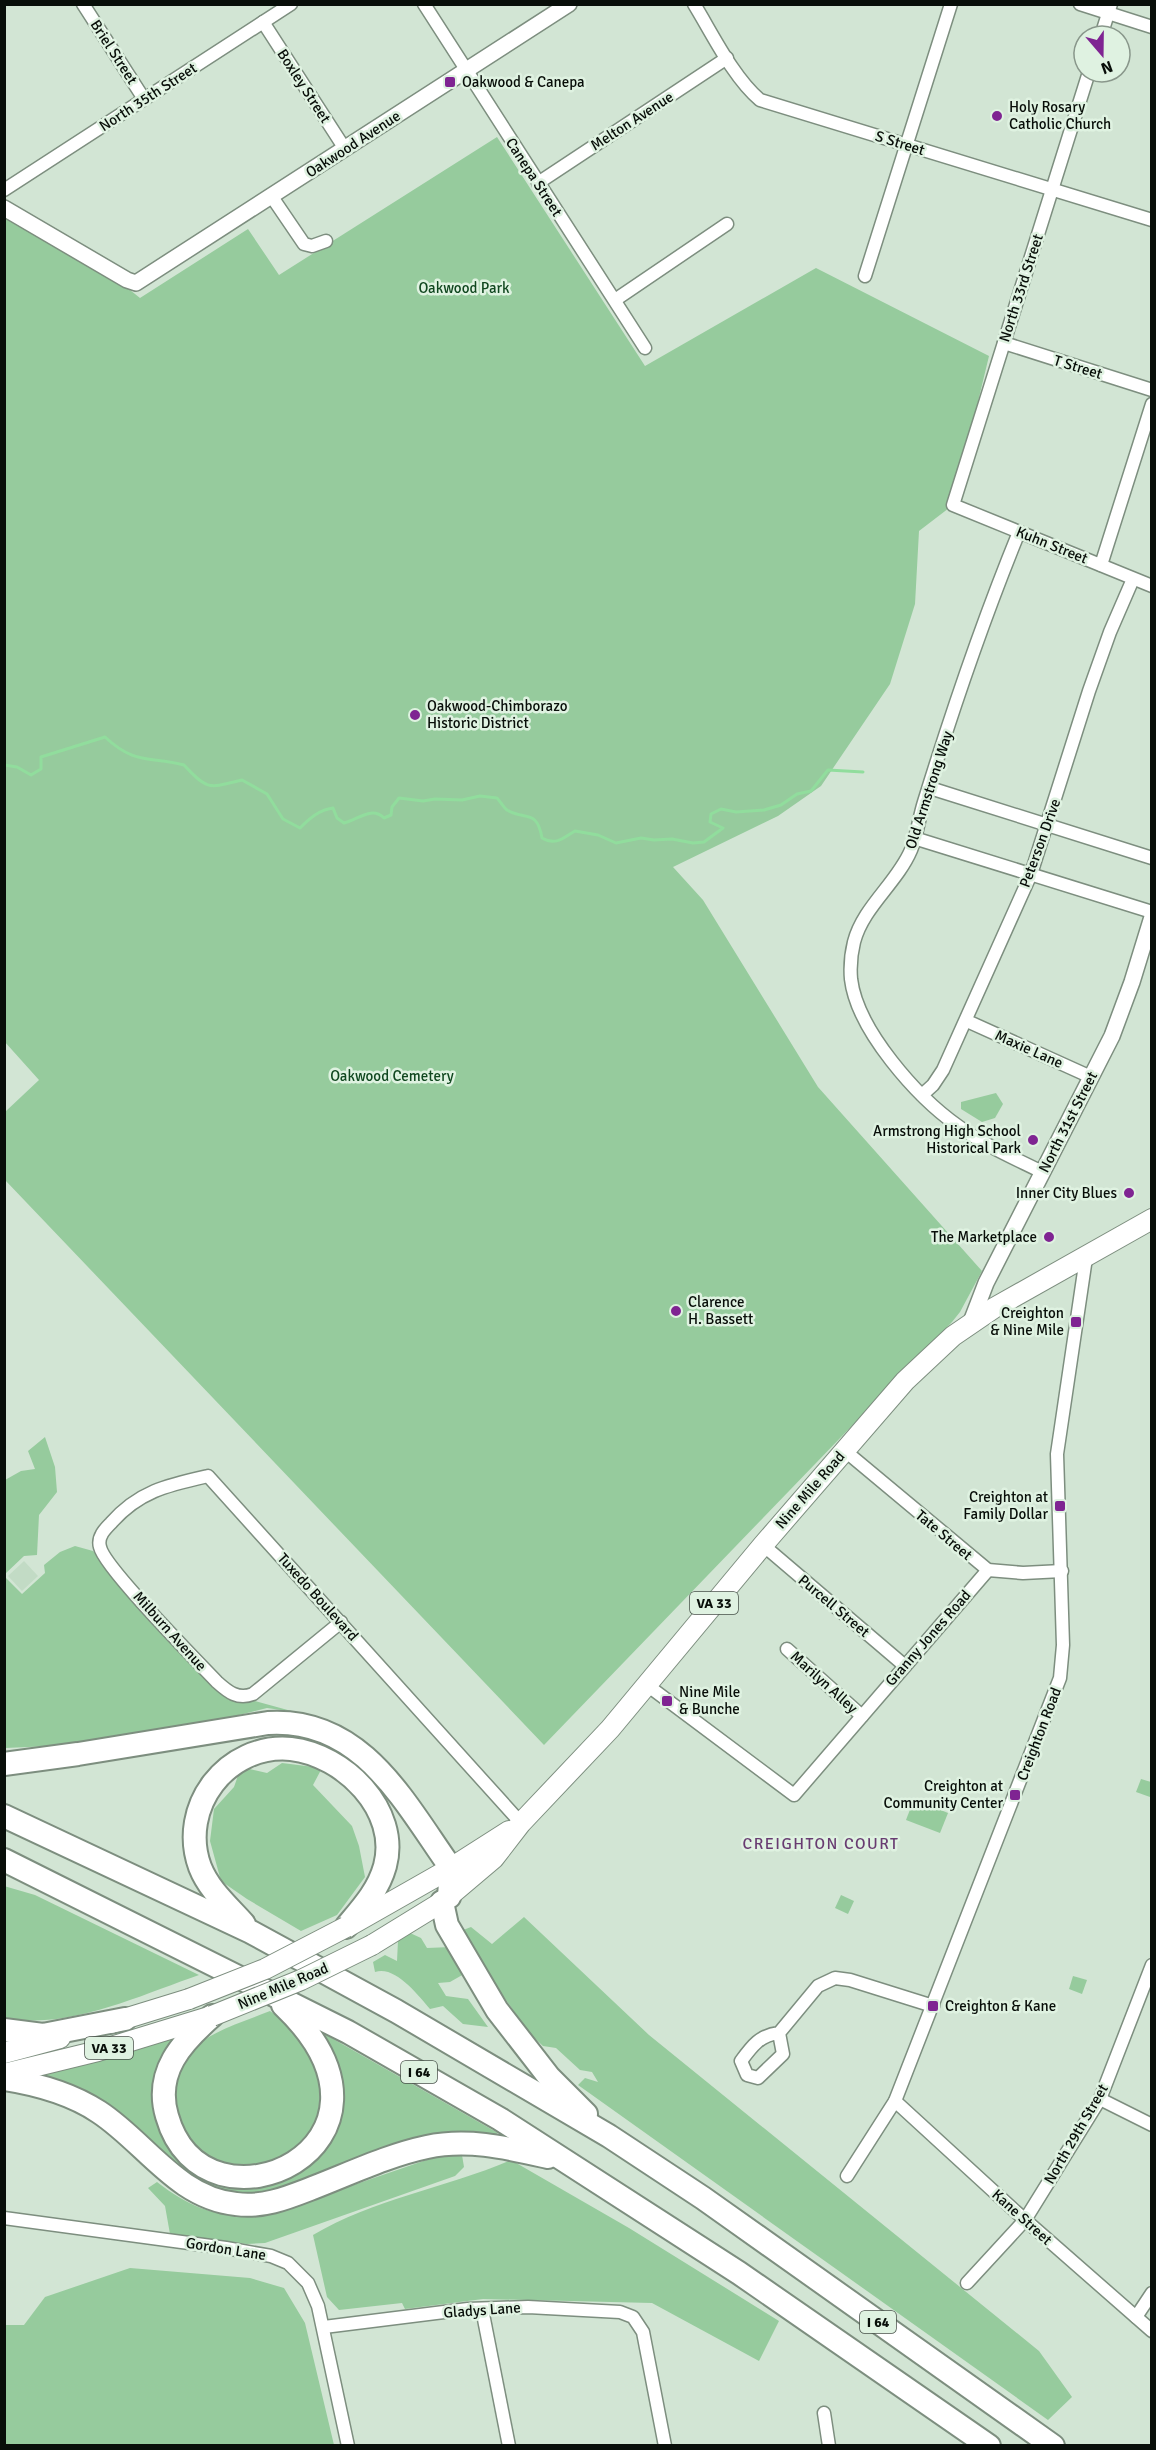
<svg xmlns="http://www.w3.org/2000/svg" width="1156" height="2450" font-family="Signika,sans-serif">
  <style>
    .built { fill: #c2dbc5 }
    .green { fill: #96cb9d }
    .lines { fill: none; stroke-linecap: round; stroke-linejoin: round }
    .stream { stroke: #91dd9d; stroke-width: 3 }
    .minor-casing { stroke: #7d8e7f; stroke-width: 15 }
    .tertiary-casing { stroke: #7d8e7f; stroke-width: 18 }
    .primary-casing { stroke: #7d8e7f; stroke-width: 22 }
    .motorway-casing { stroke: #7d8e7f; stroke-width: 26 }
    .minor { stroke: #fff; stroke-width: 12 }
    .tertiary { stroke: #fff; stroke-width: 15 }
    .primary { stroke: #fff; stroke-width: 20 }
    .motorway { stroke: #fff; stroke-width: 22 }
    .primary-bridge-casing { stroke: #7d8e7f; stroke-width: 22; stroke-linecap: butt }
    .primary-bridge { stroke: #fff; stroke-width: 20 }
    .poi-dot { fill: #7f2492; stroke: #dff2e1; stroke-width: 2 }
    .labels { text-anchor: middle; stroke-width: 5; stroke-linejoin: round; paint-order: stroke }
    .shield { fill: #dff2e1; stroke: #48524a; stroke-width: 1.5 }
    .shield-label { font-size: 14px; font-weight: bold; fill: #080e09 }
    .street-label { font-size: 15px; fill: #080e09; stroke: #dff2e1 }
    .poi-label { font-size: 15px; fill: #080e09; stroke: #dff2e1; text-anchor: start }
    .park-label { font-size: 15px; fill: #10471f; stroke: #dff2e1 }
    .neighbourhood-label { font-size: 16px; letter-spacing: 1.5px; fill: #683c71; stroke: #dff2e1 }
  </style>
  <rect width="100%" height="100%" fill="#d2e5d4"/>
  <polygon class="built" points="24,1561 38,1576 22,1591 8,1576"/>
  <g class="green">
    <polygon points="497,137 645,366 816,268 989,356 953,505 919,531 915,604 890,684 821,786 778,816 673,867 703,900 818,1087 982,1271 960,1312 952,1322 544,1745 5,1180 5,1112 39,1080 4,1041 5,216 120,282 140,298 248,229 279,275"/>
    <polygon points="996,1093 1003,1104 995,1118 982,1122 961,1109 961,1102"/>
    <polygon points="45,1437 55,1467 57,1492 39,1515 37,1555 24,1556 5,1574 5,1480 21,1471 35,1469 28,1451"/>
    <polygon points="75,1546 93,1551 218,1691 295,1712 267,1708 199,1725 51,1746 5,1748 4,1576 22,1594 45,1573 44,1565 60,1552"/>
    <polygon points="282,1763 322,1768 313,1785 352,1826 359,1846 365,1877 337,1915 301,1931 247,1899 221,1881 210,1841 214,1809 234,1787 241,1767 267,1773"/>
    <polygon points="1141,1779 1151,1782 1150,1797 1136,1792"/>
    <polygon points="914,1799 948,1813 940,1833 906,1820"/>
    <path d="M4 1886 35 1895 199 1975C143 1994 64 2032 5 2017Z"/>
    <polygon points="841,1895 854,1901 848,1914 835,1908"/>
    <polygon points="524,1917 649,2035 1039,2351 1072,2397 1048,2420 578,2085 585,2078 598,2082 592,2072 580,2070 556,2048 543,2046 530,2034 458,1932 471,1927 492,1944"/>
    <path d="M410 1933 421 1938 427 1948 451 1947 464 1974 450 1982 438 1983 446 1996 468 1999 488 2027 463 2024 443 2006 430 2009C418 1995 395 1965 375 1972L373 1962 385 1955 397 1961 398 1941Z"/>
    <polygon points="1073,1976 1087,1980 1082,1994 1069,1989"/>
    <path d="M270 2011 292 2027 324 2074 320 2122 285 2161C273 2163 241 2170 231 2168 185 2158 152 2088 189 2052 210 2031 243 2022 270 2011Z"/>
    <path d="M321 2032 498 2133 488 2138 259 2198 214 2192 28 2076 184 2033 166 2057 184 2161C207 2166 229 2171 252 2176 259 2178 268 2182 275 2181 289 2179 300 2170 311 2161 355 2125 346 2077 321 2032Z"/>
    <path d="M462 2155 464 2167 455 2176 265 2243 247 2244 170 2234 165 2206 148 2188 157 2182C196 2212 224 2220 272 2213L435 2157Z"/>
    <path d="M511 2160 629 2228 779 2321 759 2361 652 2303 483 2299 405 2309 402 2303 339 2310 327 2297 313 2235C373 2199 446 2188 511 2160Z"/>
    <polygon points="130,2268 250,2278 284,2288 305,2323 334,2445 5,2445 5,2325 24,2325 45,2297"/>
  </g>
  <g class="lines">
    <path class="stream" d="M4 765 17 767 31 775 41 769V757L105 737C135 765 149 756 184 765 208 791 209 788 242 780L267 794 283 819 300 828C310 818 319 810 333 808L337 818 344 823C359 819 372 806 384 818L391 815 392 807 399 798 423 801 435 799 462 800 480 796 497 798C500 801 503 807 507 810 524 821 537 808 542 838 556 846 563 838 575 831L598 835 616 843 641 838 654 840 672 839 693 843 704 842 723 828 710 822 711 814 721 809 736 812 764 810 781 805 797 794 811 791 828 770 863 772"/>
    <defs>
      <g id="minor">
        <polyline points="83,4 144,99"/>
        <polyline points="424,4 645,348"/>
        <path d="M694 4C713 35 733 77 760 100L1152 220"/>
        <polyline points="1080,4 1152,27"/>
        <polyline points="263,22 345,149"/>
        <polyline points="1101,36 1111,4"/>
        <polyline points="1089,72 953,505 1152,586"/>
        <polyline points="538,183 727,58"/>
        <polyline points="4,190 291,4"/>
        <polyline points="272,197 304,244 312,246 326,241"/>
        <polyline points="865,276 951,4"/>
        <polyline points="615,300 727,224"/>
        <polyline points="1004,343 1152,390"/>
        <path d="M1019 532C983 620 952 711 924 802 919 818 917 835 911 850 897 883 863 907 854 942 851 954 850 967 851 979 857 1030 917 1097 958 1126 984 1145 1014 1158 1042 1172"/>
        <polyline points="1101,565 1152,404"/>
        <polyline points="930,788 1152,858"/>
        <polyline points="914,838 1152,912"/>
        <polyline points="967,1021 1091,1077"/>
        <polyline points="922,1095 933,1085 943,1070 1031,874 1089,691 1110,632 1133,579"/>
        <polyline points="844,1450 988,1570 1023,1573 1062,1571"/>
        <polyline points="763,1545 905,1666"/>
        <path d="M341 1622 253 1694C238 1700 228 1692 217 1682 197 1661 104 1567 100 1547 97 1537 105 1529 111 1523 139 1491 168 1485 208 1476L521 1823"/>
        <polyline points="787,1649 862,1716"/>
        <polyline points="647,1685 794,1795 988,1570"/>
        <path d="M779 2033 783 2054 758 2078 747 2075 741 2061C752 2046 760 2035 779 2033L818 1986 835 1978 850 1980 933 2006"/>
        <polyline points="1100,2099 1152,2125"/>
        <polyline points="895,2101 1015,2211 1152,2331"/>
        <polyline points="847,2176 895,2101 1060,1678 1063,1645 1057,1454 1086,1258"/>
        <polyline points="4,2218 226,2248 271,2256 288,2263 308,2283 318,2306 348,2446"/>
        <polyline points="967,2283 1025,2220 1100,2099 1152,1965"/>
        <polyline points="482,2309 509,2446"/>
        <polyline points="1136,2317 1152,2293"/>
        <polyline points="324,2327 468,2309 528,2307 620,2312 633,2317 643,2332 665,2446"/>
        <polyline points="824,2413 829,2446"/>
      </g>
      <g id="tertiary">
        <polyline points="4,208 127,280 136,283 569,4"/>
        <polyline points="971,1322 986,1283 1112,1036 1132,982 1152,917"/>
      </g>
      <g id="primary">
        <polyline points="349,1926 451,1868 509,1831"/>
        <polyline points="372,1945 442,1902 494,1858 521,1823 610,1729 763,1545 905,1381 953,1336 994,1308 1152,1219"/>
        <polyline points="111,2023 189,1999"/>
        <polyline points="4,2053 60,2038"/>
        <polyline points="4,2074 98,2051 212,2016"/>
      </g>
      <g id="motorway">
        <path d="M4 1764 78 1754 268 1723C362 1717 404 1802 451 1868L449 1897"/>
        <polyline points="4,1816 251,1932 396,2011 609,2136 703,2198 1053,2446"/>
        <polyline points="4,1860 348,2032 500,2119 739,2273 989,2446"/>
        <polyline points="442,1902 447,1925 497,2010 549,2077 586,2114"/>
        <path d="M244 1924C228 1906 209 1890 200 1867 178 1807 227 1743 291 1749 344 1755 400 1810 385 1866 378 1891 362 1908 346 1927"/>
        <path d="M212 2016C182 2042 154 2072 167 2116 204 2248 430 2145 283 2005"/>
        <polyline points="4,2030 43,2035 125,2019"/>
        <path d="M4 2079C36 2084 72 2094 99 2112 145 2142 177 2198 236 2204 264 2208 289 2197 315 2187 351 2173 389 2155 427 2147 468 2138 508 2148 548 2157"/>
      </g>
    </defs>
    <use href="#minor" class="minor-casing"/>
    <use href="#tertiary" class="tertiary-casing"/>
    <use href="#primary" class="primary-casing"/>
    <use href="#motorway" class="motorway-casing"/>
    <use href="#minor" class="minor"/>
    <use href="#tertiary" class="tertiary"/>
    <use href="#primary" class="primary"/>
    <use href="#motorway" class="motorway"/>
    <defs>
      <g id="primary-bridge">
        <polyline points="189,1999 265,1969 346,1927"/>
        <polyline points="212,2016 301,1980 372,1945"/>
      </g>
    </defs>
    <use href="#primary-bridge" class="primary-bridge-casing"/>
    <use href="#primary-bridge" class="primary-bridge"/>
  </g>
  <g class="poi-dot">
    <rect x="444" y="76" width="12" height="12" rx="3"/>
    <circle cx="997" cy="116" r="6"/>
    <circle cx="415" cy="715" r="6"/>
    <circle cx="1033" cy="1140" r="6"/>
    <circle cx="1129" cy="1193" r="6"/>
    <circle cx="1049" cy="1237" r="6"/>
    <circle cx="676" cy="1311" r="6"/>
    <rect x="1070" y="1316" width="12" height="12" rx="3"/>
    <rect x="1054" y="1500" width="12" height="12" rx="3"/>
    <rect x="661" y="1695" width="12" height="12" rx="3"/>
    <rect x="1009" y="1789" width="12" height="12" rx="3"/>
    <rect x="927" y="2000" width="12" height="12" rx="3"/>
  </g>
  <g class="labels">
    <g class="shield">
      <rect x="690" y="1592" width="48" height="22" rx="4.5"/>
      <rect x="85" y="2037" width="48" height="22" rx="4.5"/>
      <rect x="401" y="2061" width="36" height="22" rx="4.5"/>
      <rect x="860" y="2311" width="36" height="22" rx="4.5"/>
    </g>
    <g class="shield-label">
      <text x="714" y="1608">VA 33</text>
      <text x="109" y="2053">VA 33</text>
      <text x="419" y="2077">I 64</text>
      <text x="878" y="2327">I 64</text>
    </g>
    <g class="street-label">
      <text transform="translate(114 52) rotate(57)" y="5">Briel Street</text>
      <text transform="translate(304 86) rotate(57)" y="5">Boxley Street</text>
      <text transform="translate(148 97) rotate(-33)" y="5">North 35th Street</text>
      <text transform="translate(632 121) rotate(-33)" y="5">Melton Avenue</text>
      <text transform="translate(900 143) rotate(17)" y="5">S Street</text>
      <text transform="translate(353 144) rotate(-33)" y="5">Oakwood Avenue</text>
      <text transform="translate(534 177) rotate(57)" y="5">Canepa Street</text>
      <text transform="translate(1021 288) rotate(-72)" y="5">North 33rd Street</text>
      <text transform="translate(1078 367) rotate(17)" y="5">T Street</text>
      <text transform="translate(1052 545) rotate(22)" y="5">Kuhn Street</text>
      <text transform="translate(929 790) rotate(-72)" y="5">Old Armstrong Way</text>
      <text transform="translate(1040 843) rotate(-70)" y="5">Peterson Drive</text>
      <text transform="translate(1029 1049) rotate(24)" y="5">Maxie Lane</text>
      <text transform="translate(1068 1122) rotate(-63)" y="5">North 31st Street</text>
      <text transform="translate(810 1490) rotate(-49)" y="5">Nine Mile Road</text>
      <text transform="translate(944 1535) rotate(40)" y="5">Tate Street</text>
      <text transform="translate(318 1597) rotate(48)" y="5">Tuxedo Boulevard</text>
      <text transform="translate(834 1606) rotate(40)" y="5">Purcell Street</text>
      <text transform="translate(170 1631) rotate(48)" y="5">Milburn Avenue</text>
      <text transform="translate(928 1638) rotate(-49)" y="5">Granny Jones Road</text>
      <text transform="translate(824 1682) rotate(42)" y="5">Marilyn Alley</text>
      <text transform="translate(1039 1734) rotate(-69)" y="5">Creighton Road</text>
      <text transform="translate(283 1986) rotate(-23)" y="5">Nine Mile Road</text>
      <text transform="translate(1076 2134) rotate(-60)" y="5">North 29th Street</text>
      <text transform="translate(1022 2217) rotate(42)" y="5">Kane Street</text>
      <text transform="translate(226 2249) rotate(9)" y="5">Gordon Lane</text>
      <text transform="translate(482 2310) rotate(-4)" y="5">Gladys Lane</text>
    </g>
    <g class="poi-label">
      <text x="462" y="87">Oakwood &amp; Canepa</text>
      <text x="1009" y="112">Holy Rosary<tspan x="1009" dy="17">Catholic Church</tspan></text>
      <text x="427" y="711">Oakwood-Chimborazo<tspan x="427" dy="17">Historic District</tspan></text>
      <text x="1021" y="1136" text-anchor="end">Armstrong High School<tspan x="1021" dy="17">Historical Park</tspan></text>
      <text x="1117" y="1198" text-anchor="end">Inner City Blues</text>
      <text x="1037" y="1242" text-anchor="end">The Marketplace</text>
      <text x="688" y="1307">Clarence<tspan x="688" dy="17">H. Bassett</tspan></text>
      <text x="1064" y="1318" text-anchor="end">Creighton<tspan x="1064" dy="17">&amp; Nine Mile</tspan></text>
      <text x="1048" y="1502" text-anchor="end">Creighton at<tspan x="1048" dy="17">Family Dollar</tspan></text>
      <text x="679" y="1697">Nine Mile<tspan x="679" dy="17">&amp; Bunche</tspan></text>
      <text x="1003" y="1791" text-anchor="end">Creighton at<tspan x="1003" dy="17">Community Center</tspan></text>
      <text x="945" y="2011">Creighton &amp; Kane</text>
    </g>
    <g class="park-label">
      <text x="464" y="293">Oakwood Park</text>
      <text x="392" y="1081">Oakwood Cemetery</text>
    </g>
    <g class="neighbourhood-label">
      <text x="821" y="1849">CREIGHTON COURT</text>
    </g>
  </g>
  <rect width="1156" height="2450" fill="none" stroke="#080e09" stroke-width="12"/>
  <g transform="translate(1102 54) rotate(160)"><circle r="28" fill="#dff2e1" stroke="#89978b" stroke-width="1.5"/>
  <path d="M0-4.5L10 22L0 15L-10 22Z" fill="#7f2492"/>
  <text y="-9" font-size="16" font-weight="bold" text-anchor="middle" fill="#080e09">N</text>
  </g>
</svg>
